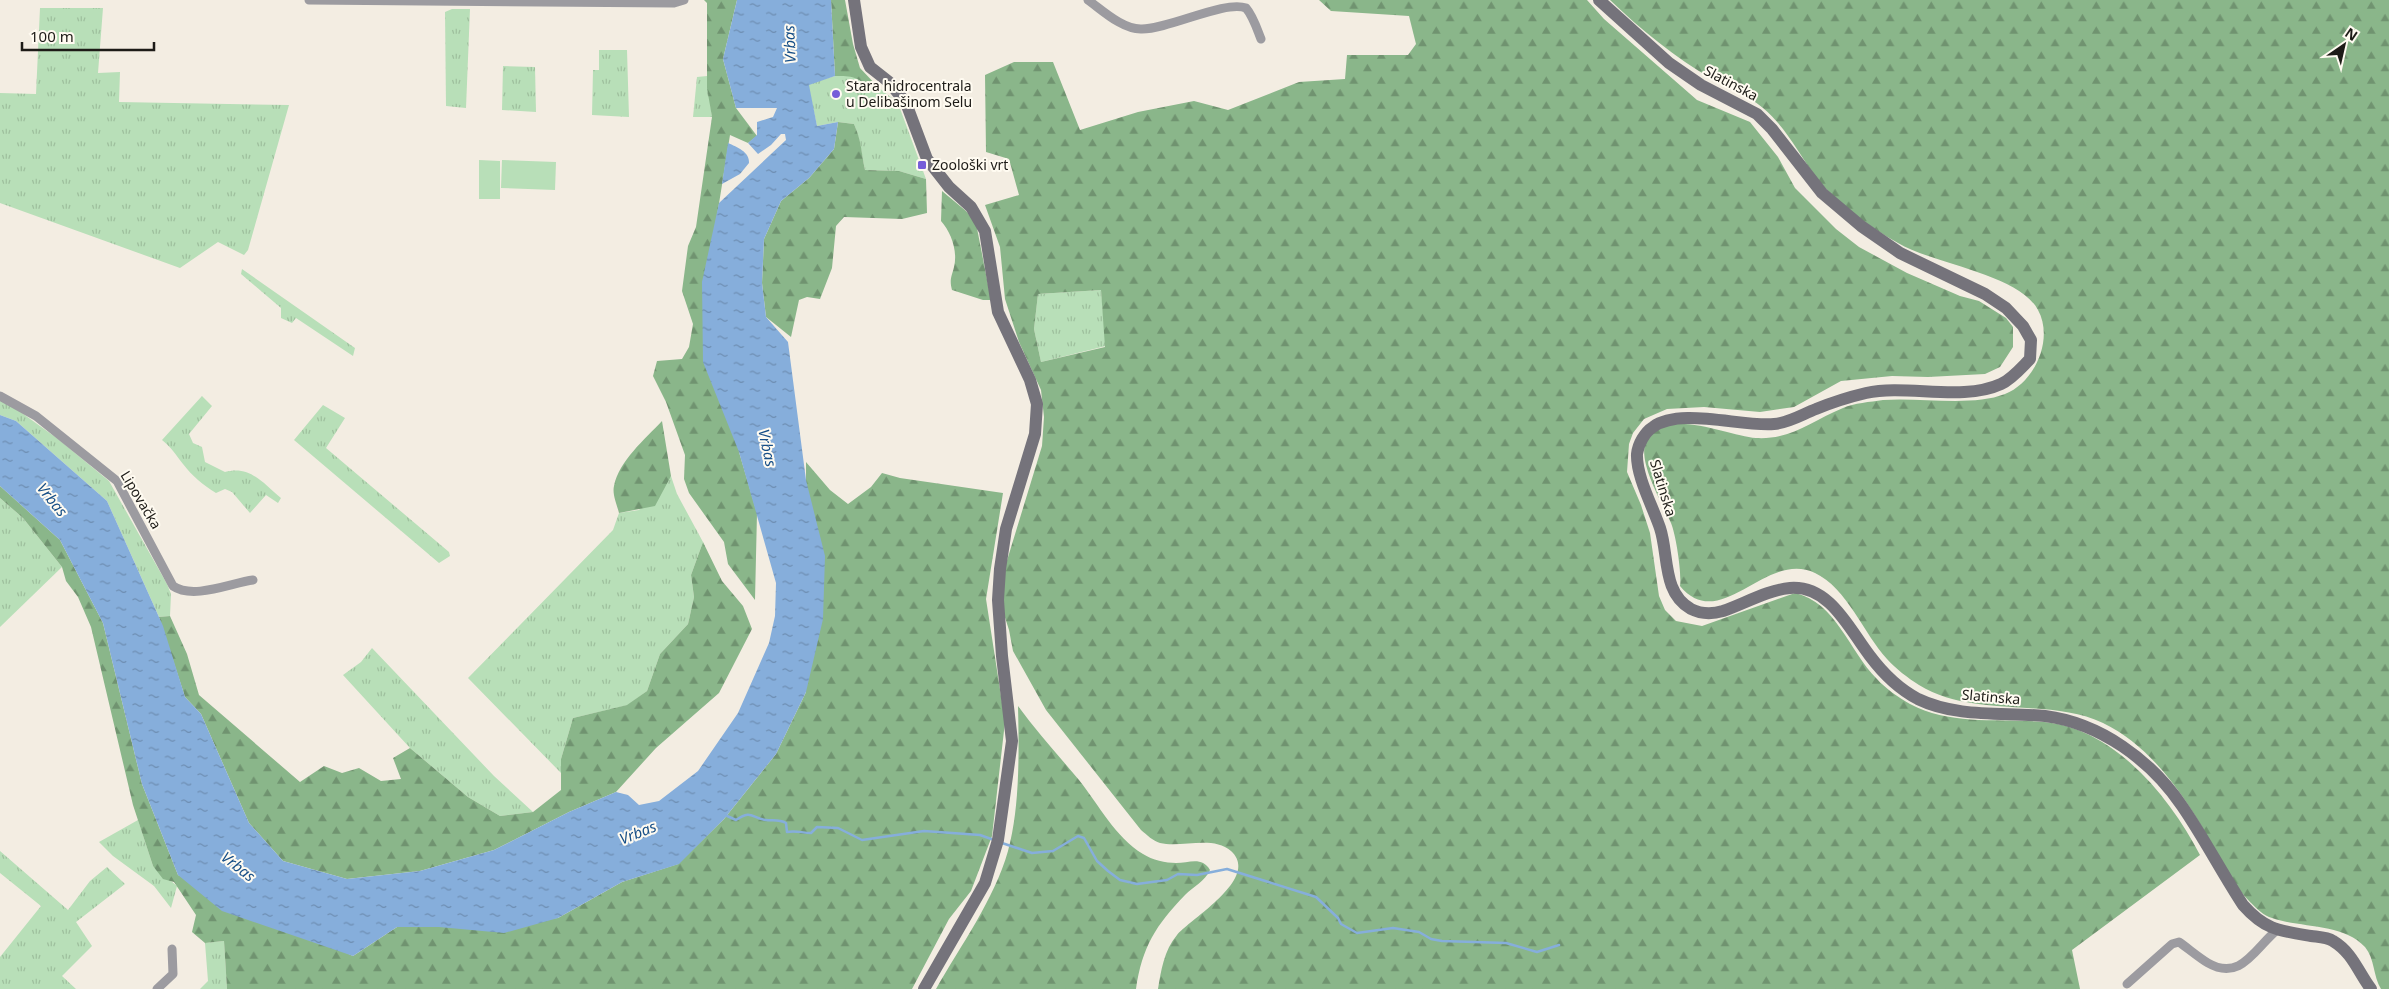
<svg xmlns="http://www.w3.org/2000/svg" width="2389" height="989" font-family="'Noto Sans',sans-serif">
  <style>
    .grass { fill: url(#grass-tufts) }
    .forest { fill: url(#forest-firs); fill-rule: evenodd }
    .garden { fill: #b8dfb8 }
    .water { fill: url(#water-ripples) }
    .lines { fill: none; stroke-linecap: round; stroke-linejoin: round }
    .stream { stroke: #86aedb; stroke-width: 2.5 }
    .street { stroke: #9c9ba0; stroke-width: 9 }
    .secondary { stroke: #75737b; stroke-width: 12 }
    .poi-dot { fill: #765ed9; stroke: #fffbf1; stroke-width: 2 }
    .labels { text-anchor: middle; stroke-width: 4; stroke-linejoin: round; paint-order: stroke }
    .street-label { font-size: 14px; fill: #1d1b17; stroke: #fffbf1 }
    .poi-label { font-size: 14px; fill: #1d1b17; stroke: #fffbf1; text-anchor: start }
    .water-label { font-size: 15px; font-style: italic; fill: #174f87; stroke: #fffbf1 }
  </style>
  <defs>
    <pattern id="grass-tufts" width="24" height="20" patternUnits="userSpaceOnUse" patternTransform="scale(1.25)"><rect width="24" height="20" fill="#b8dfb8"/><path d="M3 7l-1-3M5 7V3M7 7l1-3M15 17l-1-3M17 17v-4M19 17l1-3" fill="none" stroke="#9ebf9d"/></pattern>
    <pattern id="forest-firs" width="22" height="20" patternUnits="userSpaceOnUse" patternTransform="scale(1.25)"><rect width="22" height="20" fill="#8ab68a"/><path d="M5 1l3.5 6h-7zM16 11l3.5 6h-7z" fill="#709370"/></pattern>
    <pattern id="water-ripples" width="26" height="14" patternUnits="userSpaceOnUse" patternTransform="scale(1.25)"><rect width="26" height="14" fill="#86aedb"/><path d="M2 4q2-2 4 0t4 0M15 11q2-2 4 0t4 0" fill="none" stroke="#6d8db1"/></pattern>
  </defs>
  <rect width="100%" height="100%" fill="#f3ede2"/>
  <g class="grass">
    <polygon points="40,8 103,8 98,73 120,72 119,102 289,105 248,250 244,255 218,242 180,268 0,203 0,93 36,94"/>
    <polygon points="452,9 470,9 466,108 446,106 445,12"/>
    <polygon points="599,50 627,50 629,117 592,115 593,70 599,70"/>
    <polygon points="503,66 535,67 536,112 502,110"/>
    <polygon points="707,76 712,117 693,117 697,77"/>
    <path d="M835 76H855L869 91 878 87 898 103 926 179 899 171 865 170C861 152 861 141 854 124L838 122 817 126 808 84Z"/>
    <polygon points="242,269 355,348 353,356 296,318 292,323 281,318 281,308 241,274"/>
    <polygon points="1101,290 1106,346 1041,362 1034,329 1038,294"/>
    <path d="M202 396 212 406 189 434 193 443 202 447 205 462 225 472C250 465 263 483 281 498L278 503 266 495 250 513 232 492 225 489 216 493C203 485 192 476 183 464 176 455 171 447 162 440Z"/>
    <polygon points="0,400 15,408 58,439 109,481 167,584 171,594 170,616 159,617 107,501 16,421 0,415"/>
    <polygon points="323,405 345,418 326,448 449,552 450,556 439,563 294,440"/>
    <polygon points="671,476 677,494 703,542 691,575 694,597 688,624 660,654 647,691 628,705 573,718 561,759 561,773 468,678 613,530 619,513 639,510"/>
    <polygon points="0,498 23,518 62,567 0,627"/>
    <polygon points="372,648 494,776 533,812 500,816 468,797 410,748 343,675 361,662"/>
    <polygon points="138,820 153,866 177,886 171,908 154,886 113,856 99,842"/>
    <polygon points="0,851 68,910 90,881 107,867 125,884 76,922 92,946 62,976 76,989 0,989 0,957 41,906 0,873"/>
    <polygon points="224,941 227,989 200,989 208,981 205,943"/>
  </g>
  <g class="forest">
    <polygon points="704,0 737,0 723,59 736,108 757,136 748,143 730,135 717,216 739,452 757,513 755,600 728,564 724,542 689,493 684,479 685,455 666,402 653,376 657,361 682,359 689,347 693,324 682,291 688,246 696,227 712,117 707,88 707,3"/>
    <path d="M831 0H845L853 44 860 68 878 87 869 91C860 76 851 76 835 76Z"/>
    <path d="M1319 0H1587L1604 19 1697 100 1750 122 1778 157 1795 188 1836 229 1859 247 1907 273 1960 296 1979 301 2006 318 2013 327V347L2000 367 1985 374 1928 377 1892 376 1841 381 1794 407 1760 412 1704 407 1667 409 1644 419 1633 433 1629 444 1627 472 1641 505 1650 533 1659 596 1665 610 1676 621 1702 626 1795 593C1836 602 1849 651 1877 679 1885 688 1899 698 1910 704 1951 726 2000 718 2044 722 2114 728 2170 797 2200 855L2072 950 2080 989H1158C1161 971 1164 950 1177 935 1190 919 1261 878 1231 851 1213 835 1182 848 1160 843 1153 841 1147 835 1141 830L1046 710 1013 651 1009 630 1002 608 1005 567 1042 446 1044 417 1041 390 1019 342 1005 299 1000 247 985 205 1019 195 1009 159 986 152 985 75 1014 62H1053L1080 130 1138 112 1194 101 1228 110 1299 82 1345 79 1347 55H1408L1416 44 1409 16 1331 11ZM1101 290 1105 347 1041 362 1034 329 1038 294Z"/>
    <path d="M1610 0H2389V989H2381C2373 976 2375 959 2365 947 2343 923 2300 928 2272 918 2264 916 2256 908 2250 902 2235 887 2223 864 2213 846 2186 798 2154 748 2103 723 2048 697 1975 719 1919 685 1908 678 1896 669 1887 659 1864 634 1847 588 1815 573 1766 549 1721 635 1680 586 1682 574 1676 535 1671 523 1663 504 1637 462 1646 441 1662 405 1729 436 1756 438 1792 440 1811 421 1843 408 1854 403 1870 402 1883 400 1919 397 1972 407 2005 394 2035 382 2054 339 2038 310 2019 274 1933 264 1898 243 1868 226 1837 204 1816 177 1799 154 1785 126 1763 108 1747 94 1729 89 1712 79 1676 58 1640 29 1610 0Z"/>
    <path d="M838 122 854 124C862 142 861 152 865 170L899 171 926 179 927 213 902 219 844 217 836 226 832 268 820 299 807 297 799 300 791 337 766 317 762 283 764 239 781 201 809 178 834 149Z"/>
    <path d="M942 191 966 211 976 223 991 300H983L952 290C949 279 952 276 954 267 958 251 951 232 941 221Z"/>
    <path d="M662 421 671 476 655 506 619 513C617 505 612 494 614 486 619 461 645 439 662 421Z"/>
    <polygon points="806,462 830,490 848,504 871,487 882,473 900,478 1003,493 986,599 1005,722 992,836 971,891 949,919 912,989 227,989 224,941 205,943 192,932 196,915 174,882 163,879 153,866 133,805 91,627 78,597 66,581 62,567 23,518 0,498 0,486 60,540 103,623 142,784 178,875 353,956 397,927 439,927 558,918 622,882 678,864 724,819 776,754 806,692"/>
    <polygon points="703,542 722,581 743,606 752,629 719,693 656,748 616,792 569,812 494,850 420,871 347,879 283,861 249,823 201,714 185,697 159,617 170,616 187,654 199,695 300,782 324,766 342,773 359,768 381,781 401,779 393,758 410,748 468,797 500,816 533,812 561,790 561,759 573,718 627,705 647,691 660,654 688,624 694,597 691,575"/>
    <path d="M1018 706C1037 732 1058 755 1079 780 1099 805 1115 837 1143 854 1152 860 1166 863 1176 863 1189 863 1202 856 1210 870 1205 881 1193 887 1185 895 1156 925 1142 947 1136 989H936C961 945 994 900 1008 851 1020 807 1019 752 1018 706Z"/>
  </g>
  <g class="garden">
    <polygon points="479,160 500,161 500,199 479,199"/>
    <polygon points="502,160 556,162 555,190 501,188"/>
  </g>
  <g class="water">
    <polygon points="737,0 831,0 835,76 809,85 817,126 838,122 834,149 809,178 781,201 764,239 762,283 766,317 788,342 806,480 825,556 823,619 806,692 776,754 724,819 679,864 622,882 558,918 504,933 439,927 397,927 353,956 222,911 178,875 142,784 103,623 60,540 0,486 0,415 16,421 107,501 163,626 185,697 201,714 249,823 283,861 347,879 420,871 494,850 569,812 616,792 628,795 639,805 659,801 698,771 738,713 769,643 775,616 776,583 739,452 703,362 702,282 719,203 786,140 785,134 781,134 771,145 758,154 748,143 757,135 757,122 773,117 777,108 736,108 723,59"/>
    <path d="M728 143C737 147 750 152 749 163L740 174 722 184Z"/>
  </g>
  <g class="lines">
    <g class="stream">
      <path d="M725 815 736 820C752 809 751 818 766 820 773 821 779 819 786 823L787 832C796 830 802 833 811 833L817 827 838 828 862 840 924 831 980 835 994 840"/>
      <polyline points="1002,843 1032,853 1053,851 1078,836 1084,838 1097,861 1108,871 1120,880 1137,884 1167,880 1178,874 1197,875 1227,869 1316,897 1338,918 1341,924 1357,933 1393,928 1419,932 1431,939 1442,941 1506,943 1537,952 1559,945"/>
    </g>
    <g class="street">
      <polyline points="309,0 674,3 684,0"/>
      <path d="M1088 0C1102 10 1123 30 1142 29 1169 29 1225 0 1246 8 1253 16 1257 29 1261 39"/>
      <path d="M0 396 36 416 117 481 173 586C193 600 231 583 253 580"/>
      <path d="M2127 984 2172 944 2179 942C2189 949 2198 957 2208 963 2241 982 2255 948 2277 930"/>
      <polyline points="157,989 173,974 172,949"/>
    </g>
    <g class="secondary">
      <polyline points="854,0 861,47 870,67 889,82 906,103 927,159 949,187 971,207 985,231 998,312 1030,380 1037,404 1035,434 1006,529 1000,569 998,600 1002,656 1012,741 998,840 985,883 924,989"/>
      <path d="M1599 0 1669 63 1701 85 1757 114 1772 129 1822 193 1861 226 1900 253 1985 294 2006 308 2023 326 2031 340 2030 359C2021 368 2012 379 2001 384 1962 402 1907 384 1866 393 1849 397 1833 402 1816 409 1803 414 1789 423 1774 424 1741 427 1680 407 1653 427 1645 432 1638 444 1637 454 1636 476 1653 507 1660 528 1669 555 1662 593 1691 609 1701 614 1713 614 1723 611 1744 604 1767 590 1790 588 1830 585 1849 629 1870 656 1882 672 1899 689 1918 699 1957 718 2004 712 2045 716 2100 723 2151 760 2182 806 2204 838 2222 873 2243 905 2265 930 2280 931 2311 936 2318 937 2327 937 2333 941 2353 953 2358 972 2371 989"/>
    </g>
  </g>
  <g class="poi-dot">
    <circle cx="836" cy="94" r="5"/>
    <rect x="917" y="160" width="10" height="10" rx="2.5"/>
  </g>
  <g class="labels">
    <g class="street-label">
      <text transform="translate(1731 83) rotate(28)" y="5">Slatinska</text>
      <text transform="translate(1663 488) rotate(73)" y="5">Slatinska</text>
      <text transform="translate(141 500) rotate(59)" y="5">Lipovačka</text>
      <text transform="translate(1991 697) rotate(5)" y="5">Slatinska</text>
    </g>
    <g class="poi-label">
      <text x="846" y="91">Stara hidrocentrala<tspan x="846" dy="16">u Delibašinom Selu</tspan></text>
      <text x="932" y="170">Zoološki vrt</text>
    </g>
    <g class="water-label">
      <text transform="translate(790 44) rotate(-92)" y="5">Vrbas</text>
      <text transform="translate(767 448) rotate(78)" y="5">Vrbas</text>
      <text transform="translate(52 500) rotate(51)" y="5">Vrbas</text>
      <text transform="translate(638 833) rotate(-22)" y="5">Vrbas</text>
      <text transform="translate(238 867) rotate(38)" y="5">Vrbas</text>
    </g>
  </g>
  <g transform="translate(2344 45) rotate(34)" stroke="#fffbf1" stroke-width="4" paint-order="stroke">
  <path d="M0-4L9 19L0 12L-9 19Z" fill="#1d1b17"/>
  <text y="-8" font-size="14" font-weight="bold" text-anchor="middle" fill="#1d1b17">N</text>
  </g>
  <path d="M22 42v8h132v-8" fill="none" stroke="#1d1b17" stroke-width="2.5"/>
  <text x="30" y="42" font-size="15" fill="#1d1b17" stroke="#fffbf1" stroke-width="4" paint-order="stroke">100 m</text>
</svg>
